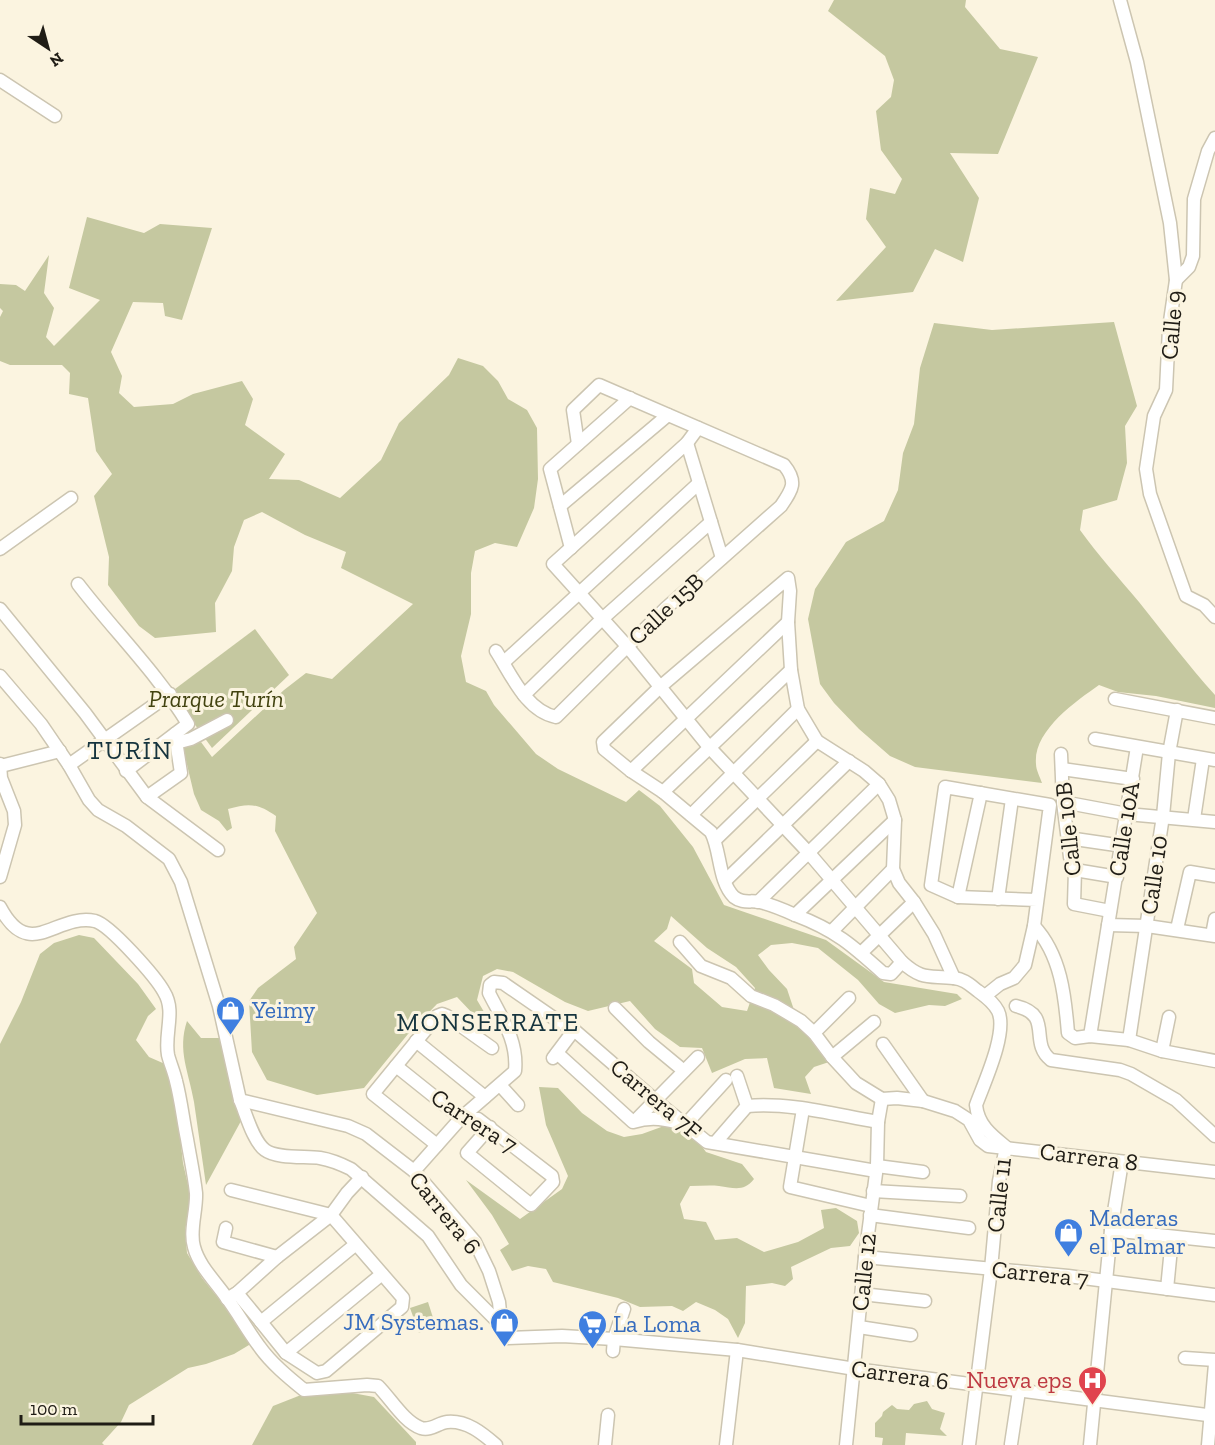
<svg xmlns="http://www.w3.org/2000/svg" width="1215" height="1445" font-family="'Zilla Slab',serif">
  <style>
    .green { fill: #c5c8a0; fill-rule: evenodd }
    .lines { fill: none; stroke-linecap: round; stroke-linejoin: round }
    .minor-casing { stroke: #ccc5b1; stroke-width: 15 }
    .minor { stroke: #fff; stroke-width: 12 }
    .labels { text-anchor: middle; stroke-width: 6; stroke-linejoin: round; paint-order: stroke }
    .street-label { font-size: 24px; fill: #1f1c15; stroke: #fbf4e0 }
    .park-label { font-size: 24px; font-style: italic; fill: #424310; stroke: #fbf4e0 }
    .shop-label { font-size: 24px; fill: #366cbe; stroke: #fbf4e0; text-anchor: start }
    .health-label { font-size: 24px; fill: #be3a42; stroke: #fbf4e0; text-anchor: end }
    .neighbourhood-label { font-size: 26px; letter-spacing: 1.5px; fill: #16343e; stroke: #fbf4e0 }
  </style>
  <rect width="100%" height="100%" fill="#fbf4e0"/>
  <g class="green">
    <polygon points="834,0 966,0 965,7 1000,49 1038,57 998,154 950,153 979,198 963,262 935,249 913,292 836,301 886,247 866,219 870,188 895,194 902,179 881,150 876,111 891,97 894,80 885,56 828,11"/>
    <path d="M87 217 144 233 160 224 212 228 182 320 165 316 163 303 133 302 111 352 122 376 119 393 134 407 173 404 193 394 242 381 253 399 245 425 285 454 269 479 299 480 340 498 381 460 399 423 449 375 458 358 483 366 498 381 508 399 527 410 537 428 538 479 534 508 517 547 495 543 475 551 471 573V614L461 656 466 682 486 691 494 705 536 754 558 769 626 802 639 790 660 806 693 847 724 905 826 940 884 982 957 994 962 999 945 1006 929 1005 895 1013 879 1004 858 980 818 948 792 943 771 945 758 955 769 970 787 989 797 1019 829 1062 814 1067 805 1077 811 1094 774 1088 767 1058 745 1059 712 1073 702 1048 680 1047 655 1029 630 1001 588 1011 565 1002 513 972 497 969 483 976 477 1000 487 1017H476L457 997 437 1004 408 1034 364 1088 317 1095 267 1080 252 1052 249 1001 258 988 296 959 294 947 317 913 275 831 276 816C257 803 249 803 228 809L232 828 227 831 219 821 201 810 194 794 183 748 201 742 212 757 284 690 306 673 332 679 413 604 341 568 346 552 305 535 262 512 244 520 234 547 232 571 215 603 216 632 155 638 139 626 108 585 109 557 94 496 112 474 96 451 88 398 69 394 70 373 62 365H10L0 361V317L3 311 0 308V284L16 285 25 291 49 255 44 293 54 308 46 337 54 346 100 300 69 288ZM671 916 707 948 736 967 755 988 747 1011 722 1007 694 983 692 969 654 941 667 929Z"/>
    <path d="M1114 322 1137 406 1125 426 1127 463 1117 500 1083 510 1080 530C1098 555 1119 578 1139 602 1164 633 1188 665 1215 695V708L1156 696 1118 692 1099 685C1075 702 1033 731 1036 764 1036 770 1040 777 1042 783L915 767 890 756 859 729 834 703 820 684 808 619 815 589 846 542 884 521 898 490 903 453 914 424 920 368 934 323 992 330Z"/>
    <polygon points="255,629 289,675 212,748 171,692"/>
    <polygon points="79,935 94,938 138,984 156,1009 148,1016 136,1040 149,1057 165,1064 176,1098 183,1163 191,1198 185,1231 187,1253 202,1278 254,1342 234,1354 206,1364 188,1368 129,1405 121,1422 102,1443 104,1445 0,1445 0,1044 21,1002 40,954 54,943"/>
    <path d="M187 1021 201 1038H220C228 1067 230 1094 241 1121L206 1185C202 1157 198 1130 194 1102 189 1072 177 1051 187 1021Z"/>
    <path d="M539 1087 558 1088 582 1113 607 1131 624 1137 642 1134 664 1126 684 1130 698 1141 706 1152 742 1164 754 1179C744 1192 734 1188 719 1186 710 1185 700 1186 690 1186L680 1204 684 1219 706 1222 715 1240 737 1238 764 1252 798 1242 824 1228 821 1210 836 1208 857 1221 859 1233 850 1246 831 1248 791 1267 793 1279 785 1286 772 1283 746 1286 745 1323 738 1338 728 1319 715 1310 696 1302 683 1311 672 1306 640 1307 618 1298 553 1282 546 1269 528 1266 512 1271 500 1250 509 1244 492 1215 466 1180 520 1219 562 1189 568 1176 546 1125Z"/>
    <polygon points="428,1302 436,1327 419,1333 410,1308"/>
    <polygon points="347,1392 374,1397 416,1442 416,1445 252,1445 273,1406 301,1395"/>
    <polygon points="927,1401 932,1409 945,1413 940,1429 947,1436 906,1433 905,1445 882,1445 883,1438 875,1437 875,1423 882,1416 883,1412 892,1405 897,1409 909,1410 914,1404"/>
  </g>
  <g class="lines">
    <defs>
      <g id="minor">
        <polyline points="1120,0 1137,62 1170,223 1176,280 1169,328 1166,390 1154,416 1146,469 1150,494 1186,596 1204,605 1215,617"/>
        <polyline points="0,80 55,116"/>
        <polyline points="1176,280 1189,267 1193,256 1194,199 1208,151 1215,138"/>
        <path d="M698 428 687 443 553 564 627 646 709 747 808 852 902 962C923 981 929 975 954 978 964 979 970 985 978 991 985 996 994 1003 998 1011 1008 1032 984 1083 976 1105 978 1125 991 1135 1006 1147L999 1181 991 1269 969 1445"/>
        <polyline points="687,443 722,558"/>
        <polyline points="560,506 668,415"/>
        <polyline points="571,548 550,469 630,398"/>
        <polyline points="0,549 71,498"/>
        <path d="M78 584C114 631 158 674 188 724L126 771"/>
        <polyline points="0,609 85,713 147,797 218,850"/>
        <path d="M496 651C511 674 526 711 556 717L666 608 781 506C792 490 798 482 784 465L599 385 573 410 578 444"/>
        <polyline points="504,662 699,483"/>
        <polyline points="0,676 41,724 69,765 89,800 98,810 126,826 169,859 181,882 219,1006 240,1100 348,1126 366,1134 414,1171 475,1242 489,1271 499,1302 502,1332 507,1338 562,1336 614,1339 737,1350 855,1369 1215,1416"/>
        <polyline points="524,695 601,620 711,522"/>
        <polyline points="1115,699 1215,718"/>
        <polyline points="1095,739 1215,760"/>
        <polyline points="176,743 191,739 227,720"/>
        <polyline points="1061,754 1063,802 1070,857 1075,870 1074,904 1110,911"/>
        <polyline points="0,764 1,778 14,811 15,825 0,877"/>
        <polyline points="69,765 170,694"/>
        <polyline points="1,766 60,751"/>
        <polyline points="1062,769 1133,779"/>
        <polyline points="631,771 788,622"/>
        <polyline points="663,792 791,670"/>
        <polyline points="147,797 181,773 175,734"/>
        <polyline points="1063,802 1127,814 1215,822"/>
        <polyline points="691,815 798,709"/>
        <polyline points="1194,819 1203,759"/>
        <polyline points="1068,838 1123,846"/>
        <polyline points="715,840 817,741"/>
        <polyline points="1075,870 1117,877"/>
        <polyline points="725,881 849,761"/>
        <polyline points="958,897 981,793"/>
        <polyline points="998,899 1012,799"/>
        <polyline points="758,902 879,784"/>
        <path d="M0 907C30 963 55 913 95 921 110 925 156 977 164 992 176 1011 164 1034 168 1055 170 1063 174 1072 176 1081 181 1100 183 1120 187 1139 190 1157 194 1175 196 1193 197 1210 189 1231 194 1247 199 1266 215 1281 226 1297 238 1313 247 1330 259 1346 271 1363 288 1377 304 1390L367 1385 378 1386C391 1399 404 1422 421 1428 431 1431 438 1423 447 1422 467 1420 483 1434 496 1445"/>
        <polyline points="795,915 895,820"/>
        <polyline points="1108,925 1147,926 1215,936"/>
        <path d="M1034 926C1061 955 1065 996 1068 1033L1075 1038 1090 1036 1129 1040 1162 1051 1215 1061"/>
        <polyline points="1177,929 1190,872 1215,876"/>
        <polyline points="832,931 893,869"/>
        <polyline points="1212,935 1215,919"/>
        <polyline points="680,942 701,966 731,978 751,996 774,1005 801,1021 814,1033 832,1057 856,1083 882,1099 897,1098 923,1101 955,1111 969,1120 980,1140 988,1146 1215,1172"/>
        <polyline points="861,953 914,902"/>
        <path d="M902 962 891 974 883 973C852 945 835 930 795 915 784 910 772 905 760 902 750 900 743 904 734 897 718 881 721 851 711 832L663 792 631 771 604 749 603 742 660 687 788 578 790 591 788 622 791 670 798 709 817 741 864 771 879 784 889 800 895 820 893 869 899 883 914 902 934 934 954 978"/>
        <polyline points="985,996 1000,984 1014,978 1025,965 1034,926 1050,805 945,787 931,885 958,897 1037,900"/>
        <path d="M1016 1006C1054 1015 1028 1042 1051 1060L1120 1070 1131 1074 1176 1100 1215 1136"/>
        <polyline points="615,1008 649,1042 684,1071"/>
        <polyline points="814,1033 849,998"/>
        <polyline points="1090,1036 1137,747"/>
        <polyline points="1129,1040 1163,816 1169,753 1177,710"/>
        <polyline points="416,1041 485,1097"/>
        <polyline points="883,1044 923,1101"/>
        <polyline points="1162,1051 1169,1017"/>
        <path d="M557 1053 633 1122C652 1116 666 1119 685 1125L726 1080"/>
        <polyline points="832,1057 874,1022"/>
        <polyline points="553,1058 574,1030"/>
        <polyline points="396,1066 461,1118 478,1119 552,1176 553,1182 531,1205 467,1153 490,1127"/>
        <polyline points="500,1085 518,1105"/>
        <path d="M240 1100C246 1114 253 1141 265 1150 277 1159 305 1156 320 1158 332 1160 341 1164 351 1169L428 1236 461 1285 501 1325"/>
        <path d="M747 1106C790 1102 836 1115 878 1122"/>
        <polyline points="803,1109 790,1187 871,1206"/>
        <polyline points="636,1120 698,1057"/>
        <polyline points="715,1143 747,1106 737,1076"/>
        <polyline points="437,1145 373,1094 437,1016 442,1014 447,1016 492,1048"/>
        <polyline points="877,1166 923,1172"/>
        <path d="M414 1171 461 1118 515 1071C518 1041 502 1019 489 993L490 985 494 982 503 983 558 1021 574 1030 656 1101 707 1142 876 1171"/>
        <polyline points="231,1190 331,1215 403,1298 402,1307 326,1371 317,1373 286,1353 261,1322 356,1244"/>
        <polyline points="873,1191 960,1196"/>
        <polyline points="870,1215 969,1228"/>
        <polyline points="226,1228 223,1242 277,1257"/>
        <polyline points="1111,1230 1215,1241"/>
        <polyline points="865,1257 1068,1276 1215,1295"/>
        <polyline points="1167,1289 1172,1238"/>
        <polyline points="237,1293 261,1322"/>
        <polyline points="862,1294 925,1301"/>
        <polyline points="227,1299 237,1293 277,1257 331,1215 347,1193 362,1177"/>
        <polyline points="859,1327 911,1335"/>
        <polyline points="613,1351 614,1339 624,1309"/>
        <polyline points="286,1353 382,1274"/>
        <polyline points="1185,1358 1215,1360"/>
        <polyline points="1011,1444 1019,1391"/>
        <polyline points="605,1445 608,1415"/>
        <polyline points="726,1445 737,1350"/>
        <polyline points="846,1445 865,1257 877,1166 878,1122 882,1099"/>
        <polyline points="1090,1445 1111,1230 1122,1162"/>
        <polyline points="1208,1445 1215,1364"/>
      </g>
    </defs>
    <use href="#minor" class="minor-casing"/>
    <use href="#minor" class="minor"/>
  </g>
  <defs>
    <symbol id="shop-pin" viewBox="-11 -11 22 30"><path d="M0 17L-7.5 6A9.5 9.5 0 1 1 7.5 6Z" fill="#3f7fe0" stroke="#fbf4e0"/><path d="M-5-2.5h2.3a2.7 3.5 0 0 1 5.4 0H5L5.5 6h-11ZM-1.5-2.5h3a1.5 2.3 0 0 0-3 0Z" fill="#fff"/></symbol>
    <symbol id="supermarket-pin" viewBox="-11 -11 22 30"><path d="M0 17L-7.5 6A9.5 9.5 0 1 1 7.5 6Z" fill="#3f7fe0" stroke="#fbf4e0"/><path d="M-6-5.5h2.5l.6 2H6L4.5 2H-2.5L-4.4-4H-6ZM-1.5 3.2a1.3 1.3 0 1 0 .1 0ZM3 3.2a1.3 1.3 0 1 0 .1 0Z" fill="#fff"/></symbol>
    <symbol id="hospital-pin" viewBox="-11 -11 22 30"><path d="M0 17L-7.5 6A9.5 9.5 0 1 1 7.5 6Z" fill="#e0444e" stroke="#fbf4e0"/><path d="M-5-5h3v3.5h4V-5h3V5h-3V1.5h-4V5h-3Z" fill="#fff"/></symbol>
  </defs>
  <g fill-rule="evenodd">
    <use href="#shop-pin" x="214" y="994" width="33" height="45"/>
    <use href="#shop-pin" x="1052" y="1216" width="33" height="45"/>
    <use href="#shop-pin" x="488" y="1306" width="33" height="45"/>
    <use href="#supermarket-pin" x="576" y="1308" width="33" height="45"/>
    <use href="#hospital-pin" x="1076" y="1364" width="33" height="45"/>
  </g>
  <g class="labels">
    <g class="street-label">
      <text transform="translate(1172 325) rotate(-85)" y="8">Calle 9</text>
      <text transform="translate(666 609) rotate(-43)" y="8">Calle 15B</text>
      <text transform="translate(1068 829) rotate(-96)" y="8">Calle 10B</text>
      <text transform="translate(1124 829) rotate(-81)" y="8">Calle 10A</text>
      <text transform="translate(1154 875) rotate(-82)" y="8">Calle 10</text>
      <text transform="translate(656 1099) rotate(40)" y="8">Carrera 7F</text>
      <text transform="translate(474 1121) rotate(33)" y="8">Carrera 7</text>
      <text transform="translate(1089 1157) rotate(7)" y="8">Carrera 8</text>
      <text transform="translate(999 1195) rotate(-84)" y="8">Calle 11</text>
      <text transform="translate(445 1213) rotate(51)" y="8">Carrera 6</text>
      <text transform="translate(864 1272) rotate(-84)" y="8">Calle 12</text>
      <text transform="translate(1040 1274) rotate(6)" y="8">Carrera 7</text>
      <text transform="translate(900 1375) rotate(8)" y="8">Carrera 6</text>
    </g>
    <g class="park-label">
      <text x="216" y="707">Prarque Turín</text>
    </g>
    <g class="shop-label">
      <text x="252" y="1018">Yeimy</text>
      <text x="1089" y="1226">Maderas<tspan x="1089" dy="28">el Palmar</tspan></text>
      <text x="484" y="1330" text-anchor="end">JM Systemas.</text>
      <text x="613" y="1332">La Loma</text>
    </g>
    <g class="health-label">
      <text x="1072" y="1388">Nueva eps</text>
    </g>
    <g class="neighbourhood-label">
      <text x="130" y="759">TURÍN</text>
      <text x="488" y="1031">MONSERRATE</text>
    </g>
  </g>
  <g transform="translate(48 48) rotate(144)" stroke="#fbf4e0" stroke-width="4.5" paint-order="stroke">
  <path d="M0-4.5L10 22L0 15L-10 22Z" fill="#1f1c15"/>
  <text y="-9" font-size="16" font-weight="bold" text-anchor="middle" fill="#1f1c15">N</text>
  </g>
  <path d="M21 1415v9h132v-9" fill="none" stroke="#1f1c15" stroke-width="3"/>
  <text x="30" y="1415" font-size="18" fill="#1f1c15" stroke="#fbf4e0" stroke-width="4.5" paint-order="stroke">100 m</text>
</svg>
